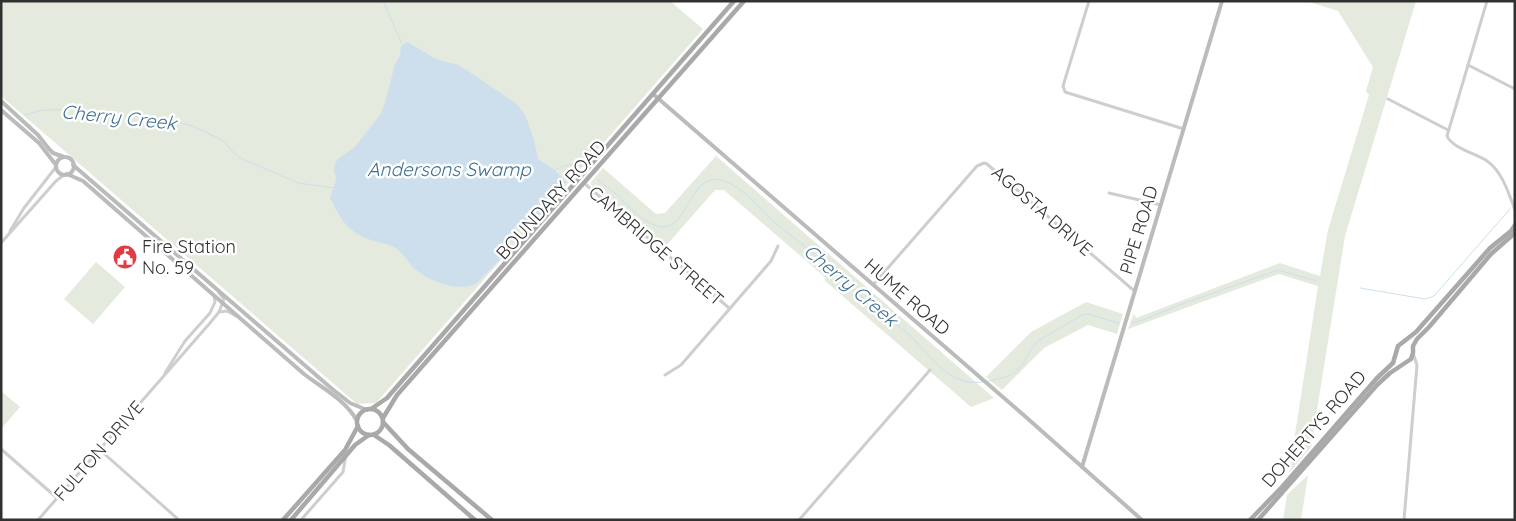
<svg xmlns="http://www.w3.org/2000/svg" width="1516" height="521" font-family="Quicksand,sans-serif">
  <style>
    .green { fill: #e4eadd }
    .water { fill: #cddfec }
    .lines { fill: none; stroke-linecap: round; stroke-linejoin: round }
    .stream { stroke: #cddfec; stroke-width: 1 }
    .street { stroke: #cecece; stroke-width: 3 }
    .secondary { stroke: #bbb; stroke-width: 4 }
    .primary { stroke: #a9a9a9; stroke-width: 4.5 }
    .labels { text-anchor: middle; stroke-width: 5; stroke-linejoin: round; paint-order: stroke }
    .street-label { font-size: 18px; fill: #313131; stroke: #fff }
    .poi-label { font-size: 18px; fill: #313131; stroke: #fff; text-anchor: start }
    .water-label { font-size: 19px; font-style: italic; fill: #407092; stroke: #fff }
  </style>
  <rect width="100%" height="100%" fill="#fff"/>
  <g class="green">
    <polygon points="1,1 670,1 703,29 376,403 357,404 1,96"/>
    <polygon points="1306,1 1416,1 1345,236 1311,447 1289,473 1318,286 1279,274 1128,329 1134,313 1136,318 1280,263 1320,276 1328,230 1369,95 1366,91 1373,67 1338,11"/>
    <polygon points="716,156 994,398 971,407 824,280 826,278 724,190 715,190 664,248 591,185 591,182 603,168 656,214 665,213"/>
    <polygon points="96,262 125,287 93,324 64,299"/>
    <polygon points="1086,302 1123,314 1117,334 1088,325 1044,348 1002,390 986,377 1031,332"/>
    <polygon points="1,391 20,407 1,429"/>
    <polygon points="1308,475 1301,520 1283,520 1287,495"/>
  </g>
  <path class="water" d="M407 42 436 59 458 65 468 71 517 104 526 117 534 140 538 159 555 170 566 182C561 191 543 214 535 219 529 224 519 221 514 228 509 233 509 244 504 250L505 254 476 284C458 292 430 282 415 269 408 263 404 254 397 249 390 244 380 243 371 240 347 232 341 219 330 198 332 189 339 180 334 172L335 163 339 158 355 147 380 115 385 103 395 64 400 56 401 46Z"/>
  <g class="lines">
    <g class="stream">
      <polyline points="383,1 402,44"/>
      <polyline points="24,115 43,110 80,109 117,116 155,117 193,126 222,140 238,157 298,183 334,188"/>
      <polyline points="556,169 574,163 585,167"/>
      <path d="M597 179C603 184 609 188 615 193 628 205 639 220 657 226 695 238 686 140 750 198 758 205 765 215 774 222 788 234 804 245 818 257 831 267 842 279 854 290 871 306 890 319 907 333 923 347 936 367 954 377 963 382 973 383 983 382"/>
      <polyline points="1360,288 1425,299 1434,296 1510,209"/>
      <polyline points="1132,323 1143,320 1177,306 1278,270 1317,281"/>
      <path d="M987 382C996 378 1006 379 1014 373 1024 366 1029 350 1038 341L1082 315 1088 314 1119 323"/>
    </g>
    <g class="street">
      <polyline points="1089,1 1063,86 1065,92 1184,129"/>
      <path d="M1487 1 1447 136C1452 148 1477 154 1487 161 1502 171 1509 194 1515 210"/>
      <polyline points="1468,65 1515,89"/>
      <polyline points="1388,99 1448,130"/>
      <polyline points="584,183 729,308"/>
      <polyline points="1109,193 1161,205"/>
      <polyline points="10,231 24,208 56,167"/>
      <polyline points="1,243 56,181 65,174"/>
      <polyline points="873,285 977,166 984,163 987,164 1132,289 1135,290"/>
      <polyline points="219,312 227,311 236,316"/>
      <polyline points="165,373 185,341 210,313 215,302 214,295"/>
      <polyline points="665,375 681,365 771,261 778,246"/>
      <polyline points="1,449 57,498"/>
      <polyline points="100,450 179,520"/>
      <polyline points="38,520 210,323 219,312 224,299 219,293"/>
      <polyline points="301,520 343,472 346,455"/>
      <polyline points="799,520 930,370"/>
      <polyline points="1404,520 1417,365 1413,353"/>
    </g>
    <g class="secondary">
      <polyline points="653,94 1027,418 1142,520"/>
      <polyline points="1,101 38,135 49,149 53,153 64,157"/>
      <polyline points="1,110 39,143 56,165"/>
      <circle cx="65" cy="166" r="9"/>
      <polyline points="73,165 331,388 350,403 367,410"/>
      <path d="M67 174 83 181 304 374C322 388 346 400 357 421"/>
      <polyline points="1082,467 1222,1"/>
    </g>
    <g class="primary">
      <polyline points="371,409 387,398 734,1"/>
      <circle cx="370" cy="422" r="13"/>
      <polyline points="383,418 397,395 744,1"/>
      <polyline points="383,422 408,449 492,520"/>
      <polyline points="374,435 389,445 475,520"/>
      <polyline points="283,520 345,450 358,426"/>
      <polyline points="291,520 355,445 369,435"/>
      <polyline points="1250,520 1282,487 1377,378 1393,363 1398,346 1416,332 1490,248 1511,231 1515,225"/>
      <polyline points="1258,520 1377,385 1390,373 1411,359 1413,353 1413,346 1417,339 1429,327 1491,254 1515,233"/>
    </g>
  </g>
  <defs>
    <symbol id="civic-disc" viewBox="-11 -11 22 22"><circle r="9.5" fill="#e13b41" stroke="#fff"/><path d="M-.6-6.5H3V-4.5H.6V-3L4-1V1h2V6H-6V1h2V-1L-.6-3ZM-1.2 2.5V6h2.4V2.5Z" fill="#fff"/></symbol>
  </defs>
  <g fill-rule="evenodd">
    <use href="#civic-disc" x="111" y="243" width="28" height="28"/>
  </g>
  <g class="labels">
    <g class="street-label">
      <text transform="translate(551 200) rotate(-48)" y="6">BOUNDARY ROAD</text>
      <text transform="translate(1042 211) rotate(41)" y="6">AGOSTA DRIVE</text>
      <text transform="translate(1139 230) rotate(-73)" y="6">PIPE ROAD</text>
      <text transform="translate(656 246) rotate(41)" y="6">CAMBRIDGE STREET</text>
      <text transform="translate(907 297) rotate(41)" y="6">HUME ROAD</text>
      <text transform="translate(1314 429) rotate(-49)" y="6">DOHERTYS ROAD</text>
      <text transform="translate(99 451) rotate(-49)" y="6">FULTON DRIVE</text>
    </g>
    <g class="poi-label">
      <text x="142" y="253">Fire Station<tspan x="142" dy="21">No. 59</tspan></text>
    </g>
    <g class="water-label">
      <text transform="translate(119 117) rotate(6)" y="7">Cherry Creek</text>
      <text x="449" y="176">Andersons Swamp</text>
      <text transform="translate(851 285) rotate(40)" y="7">Cherry Creek</text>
    </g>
  </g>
  <rect width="1516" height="521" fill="none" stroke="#313131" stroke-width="5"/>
</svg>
